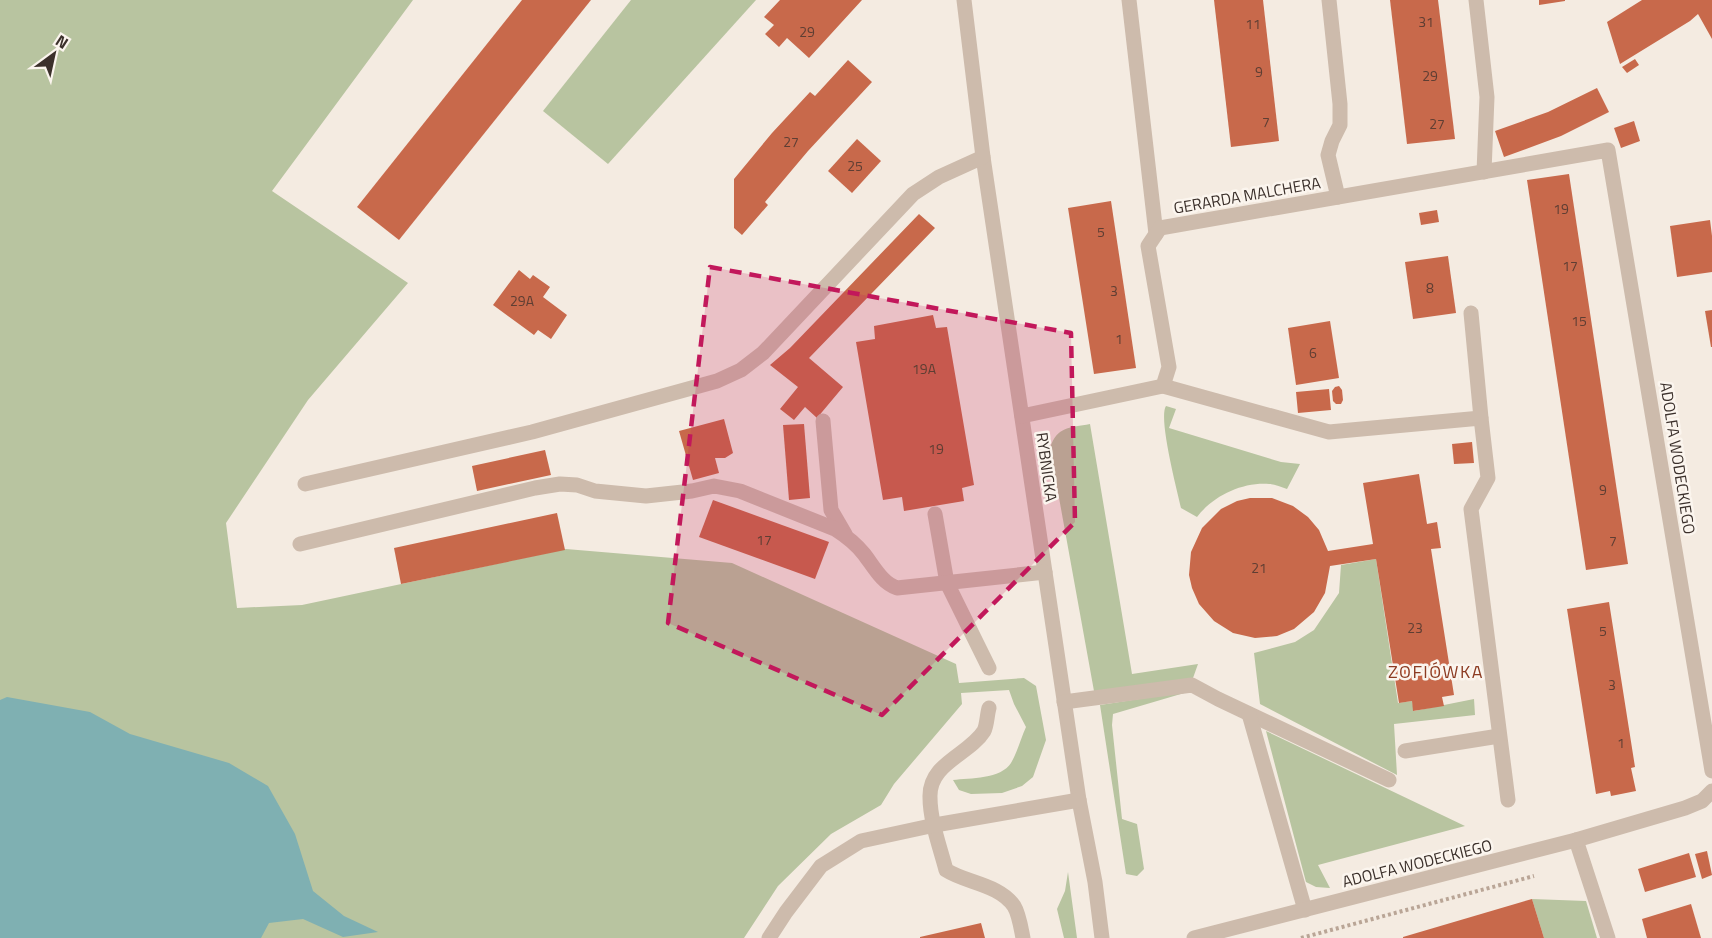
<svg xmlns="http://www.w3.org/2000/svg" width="1712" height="938" font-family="'Titillium Web',sans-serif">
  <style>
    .green { fill: #b8c4a0 }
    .water { fill: #7fb0b2 }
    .building { fill: #c8694b }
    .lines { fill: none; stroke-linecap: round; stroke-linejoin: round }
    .path { stroke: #b9a596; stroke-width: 4; stroke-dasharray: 3 3; stroke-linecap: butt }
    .minor { stroke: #cdbbac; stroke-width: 15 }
    .marked { fill: #c2185b; fill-opacity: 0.2; stroke: #c2185b; stroke-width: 4.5; stroke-dasharray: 12 8; stroke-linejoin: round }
    .labels { text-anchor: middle; stroke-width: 5; stroke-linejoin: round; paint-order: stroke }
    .number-label { font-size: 14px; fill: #5e3e33 }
    .street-label { font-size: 16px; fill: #3b302b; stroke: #fbf5ee }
    .neighbourhood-label { font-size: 18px; letter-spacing: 1.5px; fill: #8c3b22; stroke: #fbf5ee }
  </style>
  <rect width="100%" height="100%" fill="#f4ebe1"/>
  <g class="green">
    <path d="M0 0H413L272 191 408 283 308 400 226 523 237 608 302 605 566 549 732 563 956 664 959 683 1024 678 1036 686 1046 740 1033 777 1022 786 1002 793 971 794 959 790 953 780C970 778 1001 779 1011 763 1017 753 1021 738 1026 727L1014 704 1009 690 961 693 962 704 894 784 881 805 831 834 778 886 744 938H0Z"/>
    <polygon points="631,0 756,0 608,164 543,111"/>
    <path d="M1166 406 1176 409 1169 428 1281 462 1300 464 1287 489C1281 487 1275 484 1269 484 1242 482 1213 496 1197 517L1181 508C1177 490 1158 418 1166 406Z"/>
    <path d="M1090 424 1132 674 1198 664 1193 678 1102 693 1094 691 1050 448C1057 426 1070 428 1090 424Z"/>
    <polygon points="1376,559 1398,703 1412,701 1414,711 1474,699 1475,715 1394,724 1397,775 1260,704 1254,653 1295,642 1314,630 1339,593 1341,565"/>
    <polygon points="1191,691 1113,714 1112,725 1122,819 1137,824 1144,869 1137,876 1126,874 1100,705"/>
    <polygon points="1266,731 1465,826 1318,865 1330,888 1316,887 1306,882"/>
    <polygon points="1068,872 1077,938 1064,938 1057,909 1065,891"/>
    <polygon points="1532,899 1586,901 1597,938 1544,938"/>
  </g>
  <polygon class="water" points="7,697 90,712 130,734 229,763 268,786 295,834 313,891 344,916 378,932 343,937 303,919 269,923 261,938 0,938 0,700"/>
  <g class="building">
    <polygon points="522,0 591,0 399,240 357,207"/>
    <polygon points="780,0 862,0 809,58 787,38 779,47 765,34 774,25 764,17"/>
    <polygon points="1214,0 1263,0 1279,141 1231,147"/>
    <polygon points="1390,0 1438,0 1455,139 1407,144"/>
    <polygon points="1539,0 1565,0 1565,1 1539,5"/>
    <polygon points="1642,0 1712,0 1712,39 1698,14 1690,21 1620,64 1607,22"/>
    <polygon points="1635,59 1639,65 1627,73 1622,67"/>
    <polygon points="848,60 872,82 808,151 765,202 768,205 742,235 734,228 734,179 772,133 810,92 815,96"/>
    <polygon points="1597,88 1609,112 1561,136 1504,157 1495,131 1548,112"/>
    <polygon points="1634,121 1640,141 1621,148 1614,128"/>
    <polygon points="857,139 881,161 852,193 828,171"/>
    <polygon points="1569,174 1628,564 1586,570 1527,180"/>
    <polygon points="1111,201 1136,368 1094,374 1068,208"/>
    <polygon points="1437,210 1439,222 1421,225 1419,213"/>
    <polygon points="919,214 935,228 809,358 843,387 817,418 805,407 794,420 780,409 798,387 770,365 790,348"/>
    <polygon points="1710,220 1712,236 1712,272 1677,277 1670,226"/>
    <polygon points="1448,256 1456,313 1413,319 1405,262"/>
    <polygon points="519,270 530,279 533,275 550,287 543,297 567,315 551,339 538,330 534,335 493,305"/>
    <polygon points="1712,310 1712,347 1711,347 1705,311"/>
    <polygon points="933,315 936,328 947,327 974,485 962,488 964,501 904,511 902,497 883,500 856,342 875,339 874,326"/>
    <polygon points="1330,321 1339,378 1296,385 1288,328"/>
    <polygon points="1339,386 1342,390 1343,400 1341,404 1336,404 1333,401 1332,391 1335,387"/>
    <polygon points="1329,389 1331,410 1298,413 1296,392"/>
    <polygon points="724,419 733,453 725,458 715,458 719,473 693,480 679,431"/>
    <polygon points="804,424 810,498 789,500 783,425"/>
    <polygon points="1472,442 1474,463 1454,464 1452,444"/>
    <polygon points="545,450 551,475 477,491 472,466"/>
    <polygon points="1419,474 1427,524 1437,522 1441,548 1431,549 1454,695 1442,697 1444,706 1413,711 1412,701 1399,703 1376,559 1330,566 1325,593 1314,612 1294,629 1277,636 1255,638 1233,633 1214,621 1199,604 1192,588 1189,575 1191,552 1202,528 1221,509 1237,501 1250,498 1272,498 1293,506 1308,517 1319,530 1328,551 1373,544 1363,483"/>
    <polygon points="713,500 829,542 815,579 699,537"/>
    <polygon points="557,513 565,550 401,584 394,548"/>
    <polygon points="1609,602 1635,767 1631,768 1636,791 1611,796 1610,791 1596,794 1567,609"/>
    <polygon points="1707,851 1712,875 1702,879 1695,854"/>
    <polygon points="1689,853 1696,877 1645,892 1638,869"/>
    <polygon points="1532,899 1544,938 1403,938 1403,937"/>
    <polygon points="1691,904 1701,938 1647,938 1642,919"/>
    <polygon points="981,923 985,938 920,938 920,937"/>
  </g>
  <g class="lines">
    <polyline class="path" points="1301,938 1534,876"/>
    <g class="minor">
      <polyline points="964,0 983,157 1079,800 1095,882 1102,938"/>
      <polyline points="1129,0 1156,234"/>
      <polyline points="1329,0 1340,104 1340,125 1332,141 1328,155 1338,197"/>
      <polyline points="1476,0 1487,97 1484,172"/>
      <polyline points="1471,313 1481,418"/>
      <polyline points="1163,386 1329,432 1481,418 1488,478 1471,509 1508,800"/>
      <polyline points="1022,416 1163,386 1169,367 1148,246 1160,228 1608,150 1712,771"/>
      <polyline points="823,421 831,510 845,534"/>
      <polyline points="305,484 532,432 717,381 741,370 763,353 913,194 939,177 983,157"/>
      <polyline points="935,514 947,583 989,668"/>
      <path d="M300 544 535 488 560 484 577 485 595 491 646 496 692 491 714 486 740 491 835 529C846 536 856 544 864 554 874 567 882 583 897 588L1045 572"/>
      <polyline points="1064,702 1192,685 1218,699 1389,780"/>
      <path d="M989 708C987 715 987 725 984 731 969 755 929 763 930 797 930 821 940 847 946 870 966 883 999 884 1014 906 1019 914 1021 928 1023 938"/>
      <polyline points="1249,714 1305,910"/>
      <polyline points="1405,751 1499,736"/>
      <polyline points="1576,840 1608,938"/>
      <polyline points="769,938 786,912 821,866 861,841 935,825 1079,800"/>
      <polyline points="1194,938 1576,840 1685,808 1702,801 1712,791"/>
    </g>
  </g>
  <path class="marked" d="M710 267 1071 333 1075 522 882 715 668 623Z"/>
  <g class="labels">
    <g class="number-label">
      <text x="1426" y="27">31</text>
      <text x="1253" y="29">11</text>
      <text x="807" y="37">29</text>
      <text x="1259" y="77">9</text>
      <text x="1430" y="81">29</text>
      <text x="1266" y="127">7</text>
      <text x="1437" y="129">27</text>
      <text x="791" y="147">27</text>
      <text x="855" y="171">25</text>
      <text x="1561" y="214">19</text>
      <text x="1101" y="237">5</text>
      <text x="1570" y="271">17</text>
      <text x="1430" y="293">8</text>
      <text x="1114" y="296">3</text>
      <text x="522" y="306">29A</text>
      <text x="1579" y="326">15</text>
      <text x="1119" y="344">1</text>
      <text x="1313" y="358">6</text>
      <text x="924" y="374">19A</text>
      <text x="936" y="454">19</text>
      <text x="1603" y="495">9</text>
      <text x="764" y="545">17</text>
      <text x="1613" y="546">7</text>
      <text x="1259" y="573">21</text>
      <text x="1415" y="633">23</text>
      <text x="1603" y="636">5</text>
      <text x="1612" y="690">3</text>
      <text x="1621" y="748">1</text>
    </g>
    <g class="street-label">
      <text transform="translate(1247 195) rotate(-10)" y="6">GERARDA MALCHERA</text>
      <text transform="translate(1678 458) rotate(81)" y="6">ADOLFA WODECKIEGO</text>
      <text transform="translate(1047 467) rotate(82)" y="6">RYBNICKA</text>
      <text transform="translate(1417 863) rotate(-14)" y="6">ADOLFA WODECKIEGO</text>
    </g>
    <g class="neighbourhood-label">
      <text x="1436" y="678">ZOFIÓWKA</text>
    </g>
  </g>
  <g transform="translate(54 54) rotate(33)" stroke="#fbf5ee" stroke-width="4.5" paint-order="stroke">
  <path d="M0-4.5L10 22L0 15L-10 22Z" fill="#3b302b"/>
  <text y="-9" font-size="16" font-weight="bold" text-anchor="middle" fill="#3b302b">N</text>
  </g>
</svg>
